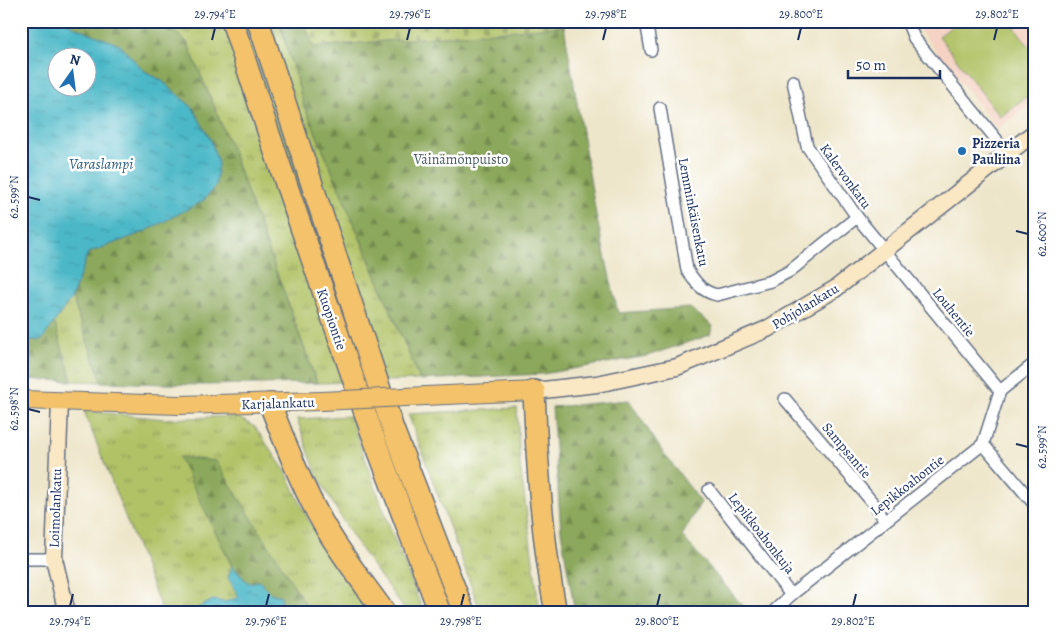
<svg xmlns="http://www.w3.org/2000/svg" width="1056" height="634" font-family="Alegreya,serif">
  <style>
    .built { fill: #f5d2c3 }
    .grass { fill: url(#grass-tufts); stroke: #667862 }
    .forest { fill: url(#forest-firs); stroke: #546c5c }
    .cemetery { fill: url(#cemetery-stones); stroke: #667862 }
    .pitch { fill: #b1c266; stroke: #667862 }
    .water { fill: url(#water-ripples); stroke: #337492; fill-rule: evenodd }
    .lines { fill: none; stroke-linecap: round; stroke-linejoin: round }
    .street-casing { stroke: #656f84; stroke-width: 14 }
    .secondary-casing { stroke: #656f84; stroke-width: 19 }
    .primary-casing { stroke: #656f84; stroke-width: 20 }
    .highway-casing { stroke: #656f84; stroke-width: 24 }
    .street { stroke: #fff; stroke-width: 11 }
    .secondary { stroke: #fae7c3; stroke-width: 16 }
    .primary { stroke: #f3c26a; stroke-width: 18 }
    .highway { stroke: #f3c26a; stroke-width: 21 }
    .primary-bridge-casing { stroke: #656f84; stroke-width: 20; stroke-linecap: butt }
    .primary-bridge { stroke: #f3c26a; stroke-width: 18 }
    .ticks { fill: none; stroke: #1b2f5e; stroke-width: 2 }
    .poi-dot { fill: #1f6fb2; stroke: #fff; stroke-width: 2 }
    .labels { text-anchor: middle; stroke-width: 5; stroke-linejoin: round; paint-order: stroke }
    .poi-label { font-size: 14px; font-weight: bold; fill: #1b2f5e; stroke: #fff; text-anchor: start }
    .park-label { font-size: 14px; fill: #485b60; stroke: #fff }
    .street-label { font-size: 14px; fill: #1b2f5e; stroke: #fff }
    .water-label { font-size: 15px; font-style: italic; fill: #2c5f83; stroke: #fff }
    .neatline { fill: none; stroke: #1b2f5e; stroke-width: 2 }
    .ticks-label { font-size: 12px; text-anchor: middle; fill: #1b2f5e }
  </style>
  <defs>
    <pattern id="grass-tufts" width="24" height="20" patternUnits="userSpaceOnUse" patternTransform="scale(1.25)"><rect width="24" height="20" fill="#b1c266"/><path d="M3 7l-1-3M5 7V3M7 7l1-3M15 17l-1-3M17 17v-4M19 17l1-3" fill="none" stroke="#8f9e57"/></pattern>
    <pattern id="forest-firs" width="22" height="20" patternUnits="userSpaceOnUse" patternTransform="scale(1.25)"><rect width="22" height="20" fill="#8ca85b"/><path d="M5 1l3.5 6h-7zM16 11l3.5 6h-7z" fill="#72894e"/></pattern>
    <pattern id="cemetery-stones" width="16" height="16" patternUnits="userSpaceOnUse" patternTransform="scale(1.25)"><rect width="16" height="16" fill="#b1c266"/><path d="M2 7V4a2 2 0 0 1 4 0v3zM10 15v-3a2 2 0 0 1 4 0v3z" fill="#8f9e57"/></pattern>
    <pattern id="water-ripples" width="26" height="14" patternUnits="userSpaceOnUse" patternTransform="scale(1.25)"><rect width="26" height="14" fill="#4bb8c7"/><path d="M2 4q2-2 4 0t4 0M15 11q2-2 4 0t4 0" fill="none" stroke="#3e96a5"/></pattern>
  </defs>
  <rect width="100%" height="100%" fill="#fff"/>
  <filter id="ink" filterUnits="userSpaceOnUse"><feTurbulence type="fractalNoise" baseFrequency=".02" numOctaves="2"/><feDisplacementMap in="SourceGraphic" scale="10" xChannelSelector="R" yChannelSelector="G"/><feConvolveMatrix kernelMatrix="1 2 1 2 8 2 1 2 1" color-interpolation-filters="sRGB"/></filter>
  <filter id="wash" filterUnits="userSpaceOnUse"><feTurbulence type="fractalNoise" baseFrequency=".0096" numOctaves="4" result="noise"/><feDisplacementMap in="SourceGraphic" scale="20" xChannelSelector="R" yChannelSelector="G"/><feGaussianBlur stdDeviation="1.12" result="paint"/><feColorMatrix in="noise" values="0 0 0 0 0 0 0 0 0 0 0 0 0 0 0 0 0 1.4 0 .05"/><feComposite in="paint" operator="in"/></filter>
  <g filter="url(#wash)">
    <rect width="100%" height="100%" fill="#eee6ca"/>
    <polygon class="built" points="915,21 1035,21 1035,99 998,129 922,33"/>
    <g class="grass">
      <polygon points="161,21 279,21 304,105 420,380 317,383 230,145 187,42"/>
      <polygon points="72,297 102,382 72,381 54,321"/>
      <polygon points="517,408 520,464 540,613 481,613 408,414"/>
      <polygon points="84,411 165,419 235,416 255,427 286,472 308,519 339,568 369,613 311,613 301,599 180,457 232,566 259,581 270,593 275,613 270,613 257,608 253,613 163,613"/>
      <polygon points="350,416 390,528 424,613 407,613 364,554 343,521 317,475 297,419"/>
    </g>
    <g class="forest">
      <polygon points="65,21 161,21 187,42 230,145 317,383 200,385 102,382 72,297 88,253 144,232 211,141 193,108 162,81 143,70 120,45 74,27"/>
      <polygon points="279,21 304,21 314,47 564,26 597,220 618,313 690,308 713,326 710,335 647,356 543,374 420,380 304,105"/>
      <polygon points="54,321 72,381 21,379 21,336 31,340 42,340"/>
      <polygon points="629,400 662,451 701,502 682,536 749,613 575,613 561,531 552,407"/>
      <polygon points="179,457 216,461 311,613 275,613 281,607 281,596 270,593 259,581 248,583 232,566"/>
    </g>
    <polygon class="cemetery" points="304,21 563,21 564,26 313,47"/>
    <polygon class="pitch" points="959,21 1010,21 1035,54 1035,90 1000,117 939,36"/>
    <g class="water">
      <path d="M21 21H65L75 27 120 45 143 70 162 81 193 108 211 141 218 163 216 185 203 201 144 232 88 253 72 297 42 340H31L21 336ZM58 58H88V88H58Z"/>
      <polygon points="232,566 248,583 259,581 270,593 281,596 281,607 275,613 270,613 257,608 253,613 188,613 213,600 225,602 239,597 228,578"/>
    </g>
  </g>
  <g filter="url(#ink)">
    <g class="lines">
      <defs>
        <g id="street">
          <polyline points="646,21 651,50"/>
          <polyline points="907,21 914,38 996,139 1004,155"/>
          <polyline points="793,81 807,146 857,217 1000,391"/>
          <path d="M660 108 687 270C695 282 702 292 717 295L771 281 790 271 857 217"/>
          <polyline points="785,399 878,509 885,521"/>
          <polyline points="983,444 1035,505"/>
          <polyline points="709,490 791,595"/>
          <polyline points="21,559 54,559"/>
          <polyline points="772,613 791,595 983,444 1000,391 1035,363"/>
        </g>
        <g id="secondary">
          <polyline points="534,391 597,384 677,367 767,329 835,289 1035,132"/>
          <polyline points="60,402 54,559 67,613"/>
        </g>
        <g id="primary">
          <polyline points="426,396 534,391"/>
          <polyline points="21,400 179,405 322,401"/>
        </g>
        <g id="highway">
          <polyline points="232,21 270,137 373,436 440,613"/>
          <polyline points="258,21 393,429 464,613"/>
          <path d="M534 391C537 465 542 540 556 613"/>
          <path d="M270 404C286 445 302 487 324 525 342 556 364 584 385 613"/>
        </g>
      </defs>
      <use href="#street" class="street-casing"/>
      <use href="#secondary" class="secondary-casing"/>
      <use href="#primary" class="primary-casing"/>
      <use href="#highway" class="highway-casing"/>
      <use href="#street" class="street"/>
      <use href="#secondary" class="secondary"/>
      <use href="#primary" class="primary"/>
      <use href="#highway" class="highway"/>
      <defs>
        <polyline id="primary-bridge" points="322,401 426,396"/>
      </defs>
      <use href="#primary-bridge" class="primary-bridge-casing"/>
      <use href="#primary-bridge" class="primary-bridge"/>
    </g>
  </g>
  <path class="ticks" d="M212 40 215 28M407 40 410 28M603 40 606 28M798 40 801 28M994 40 997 28M28 197 40 200M1016 231 1028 234M28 409 40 412M1016 444 1028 447M70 606 73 594M266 606 269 594M461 606 464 594M657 606 660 594M853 606 856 594"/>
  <circle class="poi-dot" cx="962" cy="151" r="5"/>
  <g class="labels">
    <g class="poi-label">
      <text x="972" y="148">Pizzeria<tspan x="972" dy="16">Pauliina</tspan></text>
    </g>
    <g class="park-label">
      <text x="461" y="164">Väinämönpuisto</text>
    </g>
    <g class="street-label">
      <text transform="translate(846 176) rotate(54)" y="5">Kalervonkatu</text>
      <text transform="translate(694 212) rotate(79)" y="5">Lemminkäisenkatu</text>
      <text transform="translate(805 306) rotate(-31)" y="5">Pohjolankatu</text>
      <text transform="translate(954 312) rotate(51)" y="5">Louhentie</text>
      <text transform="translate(332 319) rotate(71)" y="5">Kuopiontie</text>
      <text transform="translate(278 403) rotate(-2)" y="5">Karjalankatu</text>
      <text transform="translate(847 450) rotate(50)" y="5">Sampsantie</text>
      <text transform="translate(907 485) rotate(-38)" y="5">Lepikkoahontie</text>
      <text transform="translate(55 508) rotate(-88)" y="5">Loimolankatu</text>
      <text transform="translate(762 533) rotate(52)" y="5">Lepikkoahonkuja</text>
    </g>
    <g class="water-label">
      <text x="101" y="169">Varaslampi</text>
    </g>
  </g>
  <rect width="1056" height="634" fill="none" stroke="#fff" stroke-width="55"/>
  <g transform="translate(72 72) rotate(14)"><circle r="24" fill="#ffffff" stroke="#a4acbf"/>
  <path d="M0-4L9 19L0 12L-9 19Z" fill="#1f6fb2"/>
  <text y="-8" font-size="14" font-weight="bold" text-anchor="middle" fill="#1b2f5e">N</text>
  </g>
  <path d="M848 70v8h92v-8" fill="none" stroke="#1b2f5e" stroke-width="2.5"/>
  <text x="856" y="70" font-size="15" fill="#1b2f5e" stroke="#ffffff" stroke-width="4" paint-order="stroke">50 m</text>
  <rect x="28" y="28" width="1000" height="578" class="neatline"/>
  <g class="ticks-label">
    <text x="215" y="18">29.794°E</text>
    <text x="410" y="18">29.796°E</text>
    <text x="606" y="18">29.798°E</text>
    <text x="801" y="18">29.800°E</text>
    <text x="997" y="18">29.802°E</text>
    <text transform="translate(14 197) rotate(-90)" y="4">62.599°N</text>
    <text transform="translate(1042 234) rotate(-90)" y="4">62.600°N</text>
    <text transform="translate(14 409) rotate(-90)" y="4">62.598°N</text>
    <text transform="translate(1042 447) rotate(-90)" y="4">62.599°N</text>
    <text x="70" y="625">29.794°E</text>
    <text x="266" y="625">29.796°E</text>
    <text x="461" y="625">29.798°E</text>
    <text x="657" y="625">29.800°E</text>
    <text x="853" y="625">29.802°E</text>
  </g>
</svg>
